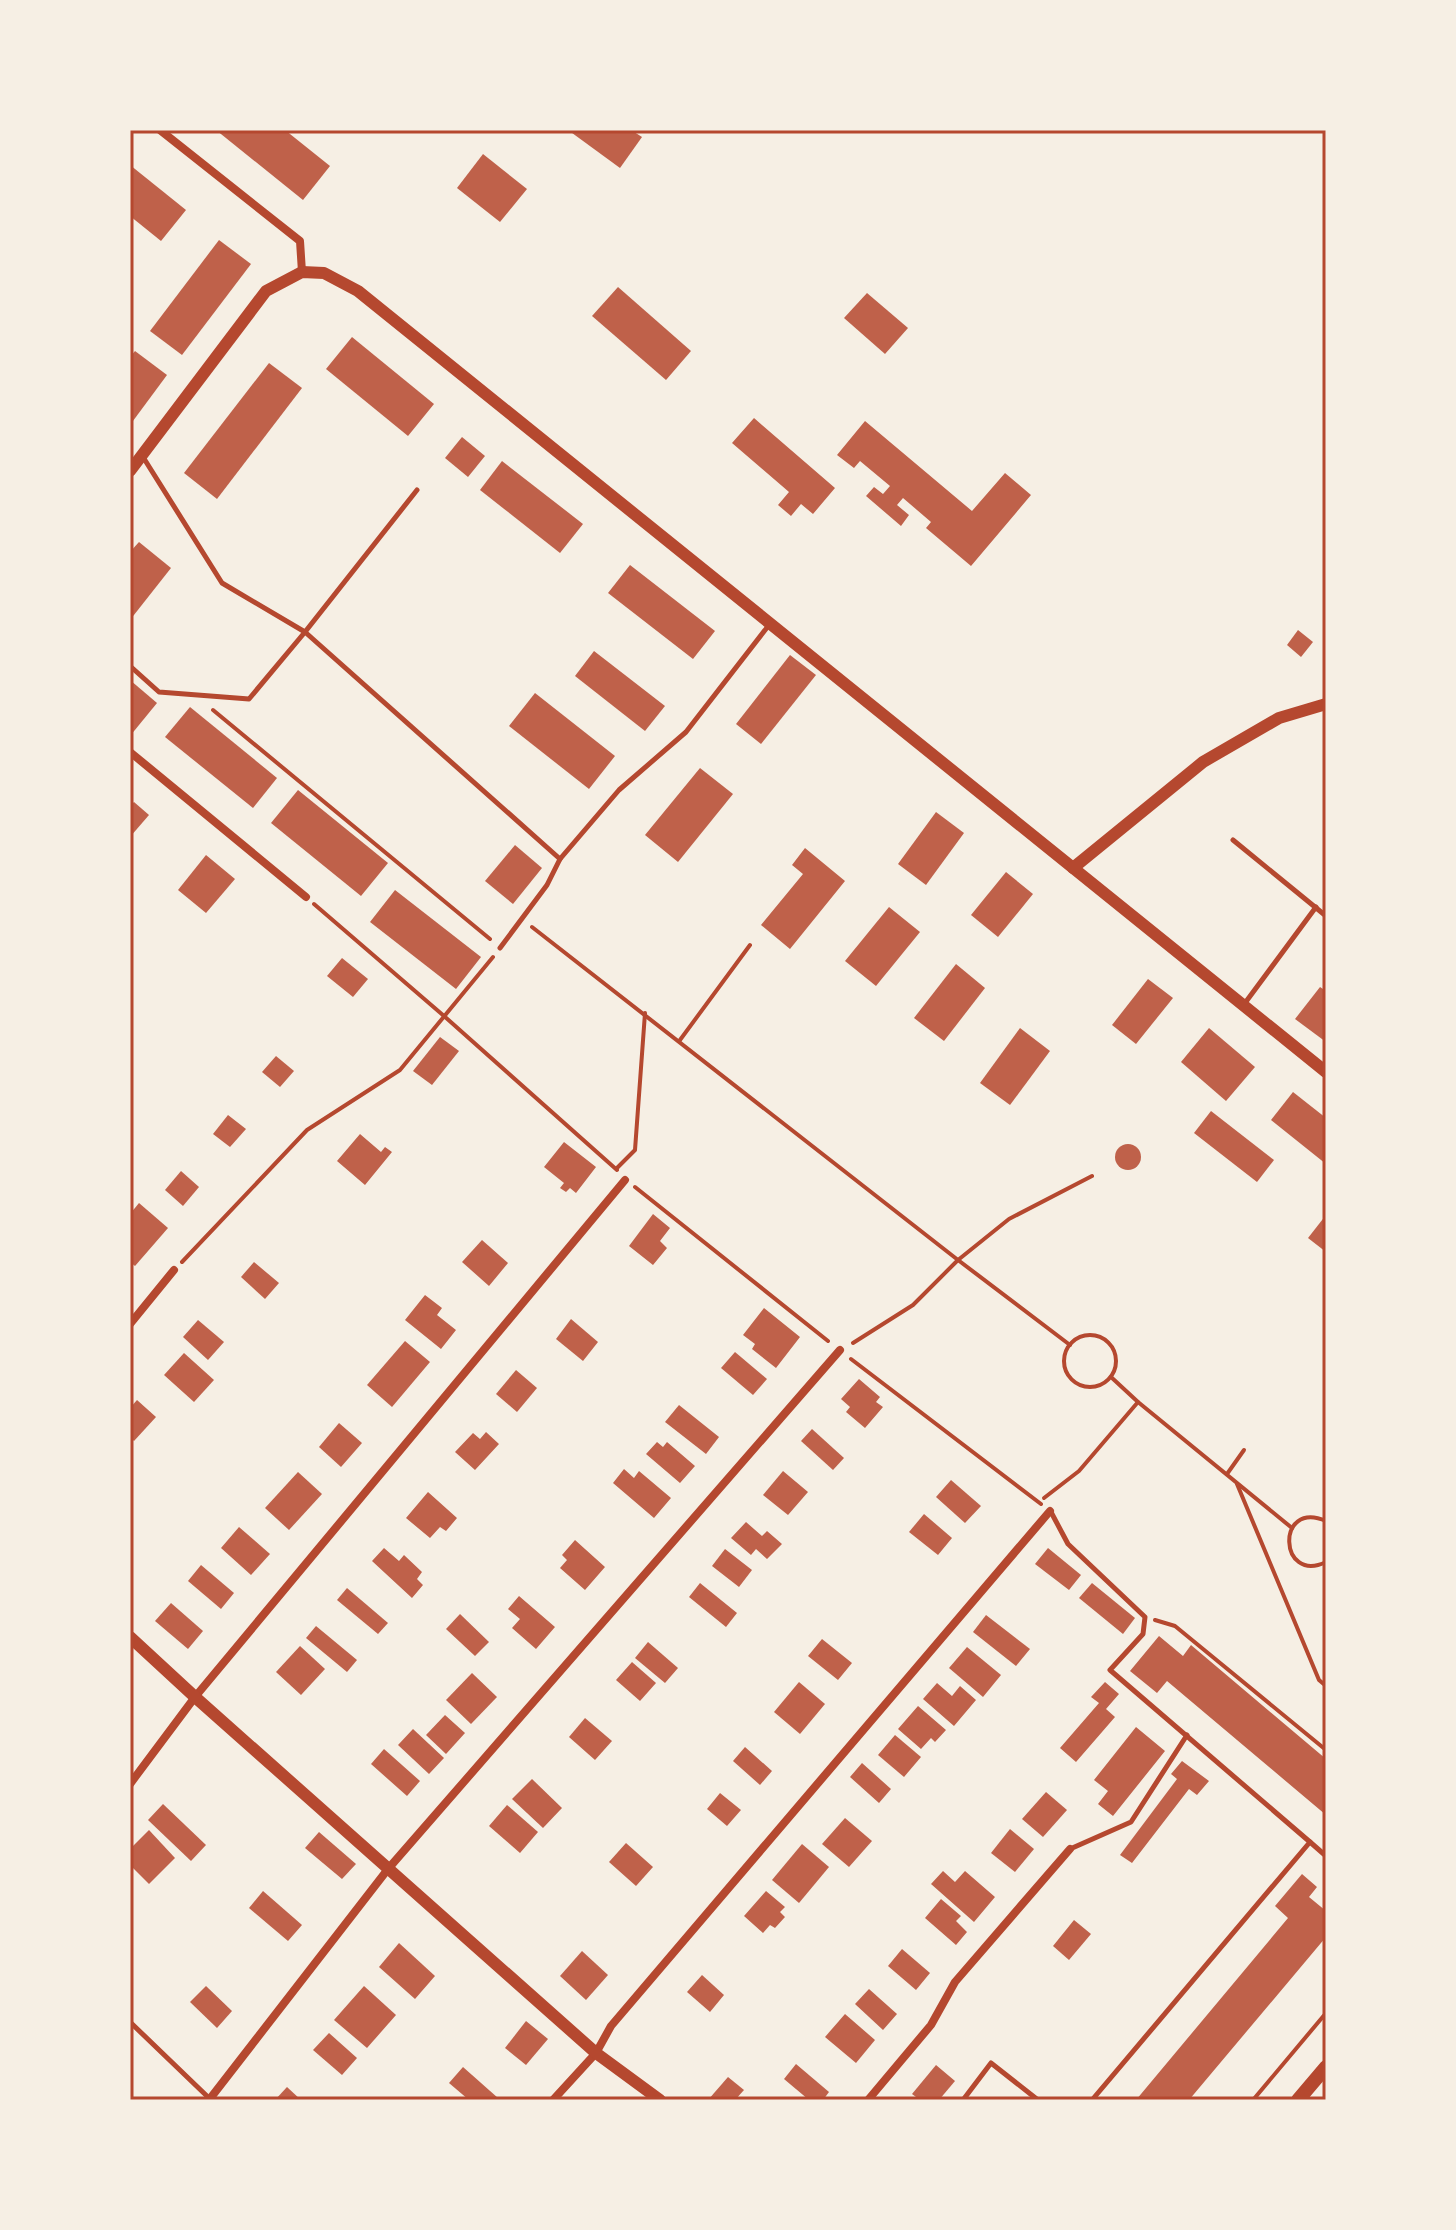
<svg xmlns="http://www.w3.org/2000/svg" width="1456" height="2230" font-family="'Libre Baskerville',serif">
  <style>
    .building { fill: #bf614a }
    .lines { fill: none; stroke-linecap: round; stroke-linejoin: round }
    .path { stroke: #b5482f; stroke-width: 4 }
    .service { stroke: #b5482f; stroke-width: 5 }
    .minor { stroke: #b5482f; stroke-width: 8 }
    .tertiary { stroke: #b5482f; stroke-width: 12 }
    .secondary { stroke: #b5482f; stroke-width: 14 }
    .neatline { fill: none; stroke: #b5482f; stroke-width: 3 }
  </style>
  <rect width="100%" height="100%" fill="#f6efe4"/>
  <g class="building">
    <polygon points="216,130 285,130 330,166 303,200"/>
    <polygon points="568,130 631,130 642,137 620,168"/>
    <polygon points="483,154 527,189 500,222 457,188"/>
    <polygon points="130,165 186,210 161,241 130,216"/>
    <polygon points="219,240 251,264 182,355 150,331"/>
    <polygon points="618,287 691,351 666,380 592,316"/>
    <polygon points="867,293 908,328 885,354 844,318"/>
    <polygon points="352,337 434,404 408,436 326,369"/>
    <polygon points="135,351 167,375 130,425 130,357"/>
    <polygon points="269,363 302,388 217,499 184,473"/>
    <polygon points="754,418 835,488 813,514 801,504 791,516 778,505 789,492 732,443"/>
    <polygon points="865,421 972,511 1005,473 1031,495 971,566 926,528 931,522 903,498 897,505 909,515 901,526 866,496 874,487 883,494 890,486 860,461 854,468 837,455"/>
    <polygon points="462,437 485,456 468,477 445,458"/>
    <polygon points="502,461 583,524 560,553 480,490"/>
    <polygon points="139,542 171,568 130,620 130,552"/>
    <polygon points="630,565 715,631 693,659 608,593"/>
    <polygon points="1298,630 1313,642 1301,657 1287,645"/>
    <polygon points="594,651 665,706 645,731 575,676"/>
    <polygon points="790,655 816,675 761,744 736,724"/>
    <polygon points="130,680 157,703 130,736"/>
    <polygon points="535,693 615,756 589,789 509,726"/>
    <polygon points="190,707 277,778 253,808 165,737"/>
    <polygon points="700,768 733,794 678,862 645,835"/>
    <polygon points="298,790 388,863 361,896 271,823"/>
    <polygon points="134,802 149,815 130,837 130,806"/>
    <polygon points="936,812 964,833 926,885 898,864"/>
    <polygon points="515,845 542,868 513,904 485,881"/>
    <polygon points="805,848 845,881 790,949 761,925 803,874 792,865"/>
    <polygon points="206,855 235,879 206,913 178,890"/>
    <polygon points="1006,872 1033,894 998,937 971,915"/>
    <polygon points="395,890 481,957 456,989 370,922"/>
    <polygon points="889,907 920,932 876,986 845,961"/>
    <polygon points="342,958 368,979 353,997 327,976"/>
    <polygon points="956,964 985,988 944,1041 914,1018"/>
    <polygon points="1148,979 1173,998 1136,1044 1112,1025"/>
    <polygon points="1320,987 1326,991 1326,1042 1295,1019"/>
    <polygon points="1020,1028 1050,1051 1010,1105 980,1083"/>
    <polygon points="1209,1028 1255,1067 1226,1101 1181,1062"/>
    <polygon points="440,1037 459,1051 432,1085 413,1071"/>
    <polygon points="276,1056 294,1071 280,1087 262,1072"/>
    <polygon points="1293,1092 1326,1118 1326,1164 1271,1120"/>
    <polygon points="1211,1111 1274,1160 1257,1182 1194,1133"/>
    <polygon points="228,1115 246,1129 230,1147 213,1134"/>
    <polygon points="360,1134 381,1152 385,1147 392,1152 365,1185 337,1161"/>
    <polygon points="564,1142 596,1167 576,1193 570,1188 566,1192 560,1188 564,1183 544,1167"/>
    <circle cx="1128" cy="1157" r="13"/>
    <polygon points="181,1171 199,1187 183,1206 165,1190"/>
    <polygon points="139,1203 168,1228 135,1266 130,1262 130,1214"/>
    <polygon points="653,1214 670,1228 660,1241 667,1248 653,1265 629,1246"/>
    <polygon points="1326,1215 1326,1252 1308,1238"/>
    <polygon points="482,1240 508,1263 489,1286 462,1262"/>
    <polygon points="254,1262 279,1283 265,1299 241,1277"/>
    <polygon points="425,1295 442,1308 437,1315 456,1330 441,1349 405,1320"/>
    <polygon points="764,1308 800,1337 776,1368 752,1349 755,1344 743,1335"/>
    <polygon points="571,1319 598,1342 583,1361 556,1339"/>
    <polygon points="198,1320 224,1342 208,1360 183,1337"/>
    <polygon points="405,1341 430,1362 392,1407 367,1385"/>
    <polygon points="735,1352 767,1379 753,1395 721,1368"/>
    <polygon points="184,1353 214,1380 194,1402 164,1375"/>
    <polygon points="516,1370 537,1388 517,1412 496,1394"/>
    <polygon points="859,1379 880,1397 876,1402 883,1407 865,1428 846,1412 850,1407 841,1399"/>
    <polygon points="137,1400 156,1417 134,1441 130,1437 130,1408"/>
    <polygon points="679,1405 719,1437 706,1454 665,1422"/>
    <polygon points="339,1423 362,1443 341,1467 319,1447"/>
    <polygon points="812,1429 844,1458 833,1470 801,1441"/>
    <polygon points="486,1432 499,1444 475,1470 455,1452 473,1433 480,1439"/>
    <polygon points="657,1442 663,1447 667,1442 695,1466 680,1483 646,1454"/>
    <polygon points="624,1469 634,1478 639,1471 671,1498 654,1518 613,1483"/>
    <polygon points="783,1471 808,1492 788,1515 763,1495"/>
    <polygon points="298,1472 322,1494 289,1530 265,1508"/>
    <polygon points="951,1480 981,1506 965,1523 936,1497"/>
    <polygon points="428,1492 457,1518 446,1531 440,1527 430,1538 406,1518"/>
    <polygon points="924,1514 952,1538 938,1555 909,1532"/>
    <polygon points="746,1522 762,1536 767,1531 782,1544 767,1559 756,1549 751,1555 731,1538"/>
    <polygon points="239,1527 270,1554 251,1575 221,1548"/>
    <polygon points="575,1540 605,1567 585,1590 560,1568 567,1560 562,1555"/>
    <polygon points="384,1548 399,1561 404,1555 422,1572 417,1579 423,1585 412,1598 372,1561"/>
    <polygon points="1048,1548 1081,1575 1069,1590 1035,1564"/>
    <polygon points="725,1549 752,1570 739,1587 712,1566"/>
    <polygon points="201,1565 234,1593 221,1609 188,1581"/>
    <polygon points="700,1583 737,1613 726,1627 689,1597"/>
    <polygon points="1092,1583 1135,1618 1123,1634 1079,1598"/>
    <polygon points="347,1588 388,1623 378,1634 337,1600"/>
    <polygon points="519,1596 555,1627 536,1649 512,1628 520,1619 508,1609"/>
    <polygon points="171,1603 203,1631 188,1649 155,1621"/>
    <polygon points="460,1614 489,1642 475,1656 446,1629"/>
    <polygon points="986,1615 1030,1649 1016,1666 973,1632"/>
    <polygon points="316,1626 357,1660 347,1672 306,1638"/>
    <polygon points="1159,1636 1183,1656 1191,1645 1326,1759 1326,1815 1167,1681 1157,1693 1130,1671"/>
    <polygon points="822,1639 852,1663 838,1680 808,1656"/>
    <polygon points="648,1642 678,1668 665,1683 635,1658"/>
    <polygon points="300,1646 325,1669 301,1695 276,1672"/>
    <polygon points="967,1647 1001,1675 983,1697 949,1668"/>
    <polygon points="632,1662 656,1683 640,1701 616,1680"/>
    <polygon points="472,1673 497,1697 471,1724 446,1700"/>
    <polygon points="799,1682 825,1704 800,1734 774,1712"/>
    <polygon points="1105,1682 1119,1694 1106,1709 1115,1717 1076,1762 1060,1748 1099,1703 1091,1697"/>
    <polygon points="937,1683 952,1696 960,1686 976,1700 954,1726 923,1699"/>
    <polygon points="918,1706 946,1730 935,1742 931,1738 921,1749 898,1729"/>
    <polygon points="445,1715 465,1733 446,1754 426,1735"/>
    <polygon points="585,1718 612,1741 595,1760 569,1737"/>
    <polygon points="1136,1727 1165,1751 1113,1816 1098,1804 1108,1791 1094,1780"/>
    <polygon points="413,1729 444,1758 429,1774 398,1745"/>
    <polygon points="895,1735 921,1757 904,1777 878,1755"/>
    <polygon points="745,1747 772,1771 760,1785 733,1761"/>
    <polygon points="384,1749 420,1781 407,1796 371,1764"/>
    <polygon points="1182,1761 1209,1781 1197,1795 1189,1789 1132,1863 1120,1855 1177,1779 1171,1774"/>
    <polygon points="862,1763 891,1789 879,1803 850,1777"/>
    <polygon points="532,1779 562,1808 543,1828 512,1799"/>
    <polygon points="1046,1792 1067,1810 1043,1837 1022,1819"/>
    <polygon points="720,1793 741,1810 727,1826 707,1809"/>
    <polygon points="163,1804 206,1845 191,1861 148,1820"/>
    <polygon points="507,1805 538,1832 520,1853 489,1826"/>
    <polygon points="845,1818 872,1841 849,1867 822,1844"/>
    <polygon points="1010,1829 1034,1849 1015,1872 991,1853"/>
    <polygon points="149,1830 175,1858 149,1884 130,1865 130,1849"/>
    <polygon points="319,1832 356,1864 342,1879 305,1848"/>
    <polygon points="626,1843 653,1867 636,1886 609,1862"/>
    <polygon points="802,1844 829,1867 799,1903 772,1880"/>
    <polygon points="943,1871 955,1882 965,1871 995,1897 974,1922 931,1884"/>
    <polygon points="1302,1874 1317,1887 1309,1897 1326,1911 1326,1937 1189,2100 1136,2100 1288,1918 1275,1906"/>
    <polygon points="263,1891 302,1925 288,1941 249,1908"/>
    <polygon points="766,1891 785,1907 780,1912 785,1917 775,1928 770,1925 763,1933 744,1916"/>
    <polygon points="941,1899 961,1916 956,1921 967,1932 956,1945 925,1918"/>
    <polygon points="1074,1920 1091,1934 1069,1960 1053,1946"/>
    <polygon points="399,1943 435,1976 415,1999 379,1967"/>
    <polygon points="902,1949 930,1973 916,1990 888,1966"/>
    <polygon points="582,1951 608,1975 586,2000 560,1976"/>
    <polygon points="702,1975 724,1995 710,2012 687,1992"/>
    <polygon points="206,1986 232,2011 217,2028 190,2002"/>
    <polygon points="364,1986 396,2015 367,2048 334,2020"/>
    <polygon points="869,1989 897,2014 883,2030 855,2004"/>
    <polygon points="845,2014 875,2040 856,2063 825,2037"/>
    <polygon points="526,2021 548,2039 526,2065 505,2048"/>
    <polygon points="329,2033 357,2058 342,2075 313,2050"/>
    <polygon points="796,2064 829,2092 823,2100 809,2100 784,2079"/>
    <polygon points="936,2065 955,2081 939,2100 920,2100 912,2094"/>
    <polygon points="463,2067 498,2098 496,2100 469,2100 449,2083"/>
    <polygon points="728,2077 744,2090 735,2100 708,2100"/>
    <polygon points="287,2087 301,2100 275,2100"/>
  </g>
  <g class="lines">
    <g class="path">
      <polyline points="213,710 490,939"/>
      <polyline points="314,904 444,1016 617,1170"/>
      <polyline points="532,927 958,1260 1070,1345"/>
      <polyline points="680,1040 750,945"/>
      <polyline points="617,1168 635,1150 645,1013"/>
      <polyline points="635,1187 828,1341"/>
      <polyline points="182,1262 307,1130 400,1070 493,957"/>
      <circle cx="1090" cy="1361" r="26"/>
      <polyline points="853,1343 913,1305 958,1260 1009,1219 1092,1176"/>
      <polyline points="851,1359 1041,1504"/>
      <polyline points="1111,1377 1138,1402 1292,1528"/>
      <polyline points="1227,1474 1244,1450"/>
      <polyline points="1237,1484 1319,1680 1326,1686"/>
      <polyline points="1044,1498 1079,1471 1138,1402"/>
      <path d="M1326 1521C1275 1499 1279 1585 1326 1562"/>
      <polyline points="1155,1620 1175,1626 1326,1750"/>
      <polyline points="1253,2100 1326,2013"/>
    </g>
    <g class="service">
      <polyline points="143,457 222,583 305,632 560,859"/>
      <polyline points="130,666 159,692 249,699 305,632 417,490"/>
      <polyline points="1233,840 1326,916"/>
      <polyline points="500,948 547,885 560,859 619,790 686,732 769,625"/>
      <polyline points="1245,1003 1316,907"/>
      <polyline points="1051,1512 1068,1544 1145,1617 1143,1634 1110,1670 1310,1842 1092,2100"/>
      <polyline points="1310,1842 1326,1856"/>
      <polyline points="1070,1849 1131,1822 1187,1735"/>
      <polyline points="130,2022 210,2099"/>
      <polyline points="963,2100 991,2063 1038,2100"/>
    </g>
    <g class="minor">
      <polyline points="160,130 300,241 302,272"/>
      <polyline points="130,752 306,897"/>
      <polyline points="130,1324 174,1270"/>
      <polyline points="130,1784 195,1697 625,1180"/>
      <polyline points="209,2100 388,1869 840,1350"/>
      <polyline points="553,2100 596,2053 611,2026 1050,1511"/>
      <polyline points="868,2100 931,2025 955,1982 1070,1849"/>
    </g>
    <g class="tertiary">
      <polyline points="130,471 266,291 302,272 324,273 358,291 1326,1072"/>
      <polyline points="1073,868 1203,762 1279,718 1326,704"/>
      <polyline points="130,1637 195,1697 596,2053 660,2100"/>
    </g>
    <polyline class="secondary" points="1298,2100 1326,2067"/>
  </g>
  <rect width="1456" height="2230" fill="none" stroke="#f6efe4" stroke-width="264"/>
  <rect x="132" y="132" width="1192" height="1966" class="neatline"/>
</svg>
